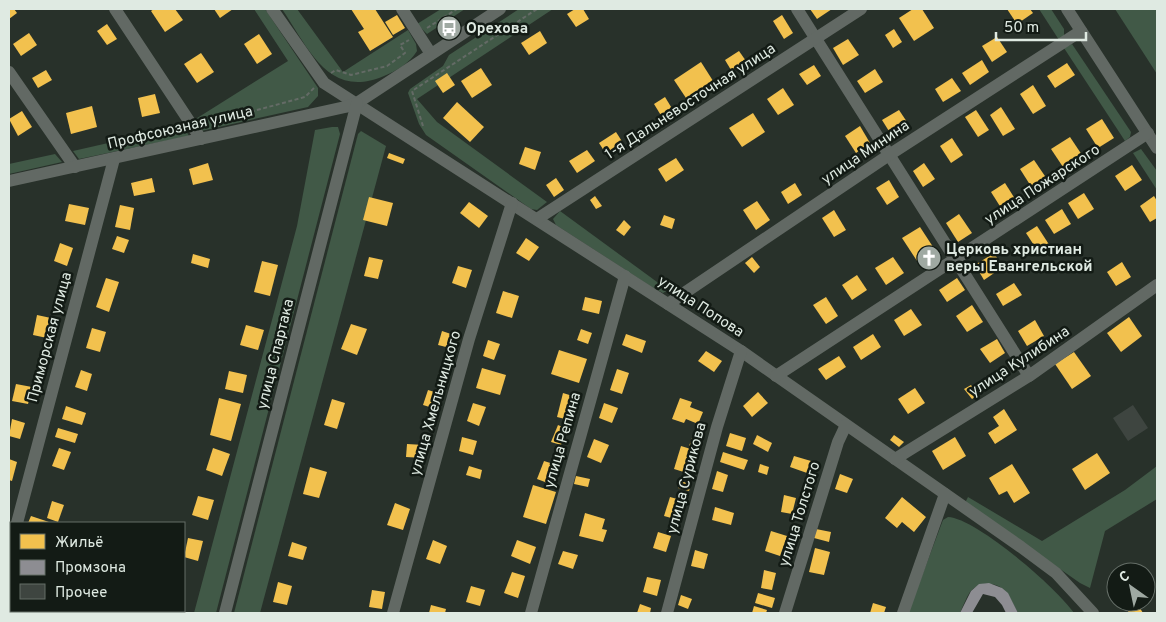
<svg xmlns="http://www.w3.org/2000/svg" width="1166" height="622" font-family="Overpass,sans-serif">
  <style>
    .green { fill: #415947 }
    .homes { fill: #f2c14e }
    .industry { fill: #8d8d92 }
    .building { fill: #3e4540 }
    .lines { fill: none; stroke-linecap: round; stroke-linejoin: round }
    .path { stroke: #646b66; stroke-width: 2; stroke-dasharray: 4 2.5; stroke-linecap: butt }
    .minor { stroke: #626964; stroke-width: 12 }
    .labels { text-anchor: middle; stroke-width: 5; stroke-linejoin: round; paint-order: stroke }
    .poi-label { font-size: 15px; font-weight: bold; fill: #dfeae2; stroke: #131b15; text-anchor: start }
    .street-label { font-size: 15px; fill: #dfeae2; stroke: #131b15 }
  </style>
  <rect width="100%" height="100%" fill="#28312a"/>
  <g class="green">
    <polygon points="254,9 265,9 318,88 318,96 308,107 201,131 194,120 288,61"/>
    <path d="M282 9H297L343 72 408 30 416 44 417 51C410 63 396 71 384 76 328 100 308 47 282 9Z"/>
    <polygon points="441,9 465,9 427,34 417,24"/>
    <polygon points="519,9 553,9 417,99 437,122 547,202 537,210 531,209 426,135 419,124 408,93 410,89 443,66 449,55"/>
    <polygon points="1039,9 1051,9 1064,29 1064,36 1059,40"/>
    <polygon points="1115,9 1157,9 1157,74"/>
    <polygon points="1072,44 1131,132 1130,137 1125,141 1064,48"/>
    <polygon points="183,126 189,136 79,159 73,151"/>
    <polygon points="332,127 338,127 340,134 216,613 194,613 297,226 315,130"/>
    <polygon points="361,131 386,146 260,613 234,613 358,134"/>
    <polygon points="1141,149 1157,171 1157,190 1133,153"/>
    <polygon points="55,154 62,162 9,174 9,164"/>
    <polygon points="560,211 668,290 663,293 652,287 556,225 553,219"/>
    <polygon points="1157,466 1157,499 1105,531 1090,588 1080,583 967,504 966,501 968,497 1042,541 1125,490"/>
    <path d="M948 517C976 518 1057 588 1074 613H1018C1010 597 1004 581 983 584 978 585 973 588 970 592 966 598 963 606 960 613H908L943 520Z"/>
  </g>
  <g class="homes">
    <polygon points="9,9 14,9 17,13 9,19"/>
    <polygon points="154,9 175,9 183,20 165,32 151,11"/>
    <polygon points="214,9 233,9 220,18"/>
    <polygon points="351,9 375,9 393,37 370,51 358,32 364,29"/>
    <polygon points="575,9 583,9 589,19 576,27 567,14"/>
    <polygon points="810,9 832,9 817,19"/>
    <polygon points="913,9 922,9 934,28 914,41 899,18"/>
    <polygon points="1007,9 1030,9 1033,13 1017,24"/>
    <polygon points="397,15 405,28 393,35 385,22"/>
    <polygon points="782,15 793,33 784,39 773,21"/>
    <polygon points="107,24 117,39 107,45 97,31"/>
    <polygon points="894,29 902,42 893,48 885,35"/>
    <polygon points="540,31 547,43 529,55 521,43"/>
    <polygon points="29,33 37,45 21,56 13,44"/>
    <polygon points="259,34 272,54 257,64 244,44"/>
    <polygon points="997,37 1007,52 992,62 982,46"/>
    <polygon points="848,39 859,55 843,65 833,48"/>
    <polygon points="739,51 746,61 731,70 725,60"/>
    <polygon points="201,53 214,72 197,83 184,64"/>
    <polygon points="982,60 989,72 970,85 962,73"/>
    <polygon points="701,62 715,84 688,101 674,80"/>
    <polygon points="1067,63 1075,75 1055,88 1047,76"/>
    <polygon points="814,65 821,76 807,85 799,74"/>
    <polygon points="481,68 492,85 472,98 461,81"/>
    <polygon points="875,69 883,82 865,93 857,81"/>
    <polygon points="46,70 52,80 38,88 32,78"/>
    <polygon points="447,73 455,85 443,93 435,81"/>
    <polygon points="952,78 961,91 943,102 935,89"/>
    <polygon points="1033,85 1046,106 1033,114 1020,94"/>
    <polygon points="783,88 794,105 778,115 767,99"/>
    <polygon points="155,94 160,113 142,117 138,98"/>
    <polygon points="665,97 676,115 665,122 654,104"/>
    <polygon points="457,102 484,127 470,142 443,118"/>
    <polygon points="92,106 97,127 71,134 66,113"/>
    <polygon points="1001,107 1015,129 1003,136 990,115"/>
    <polygon points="899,110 909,125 892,136 882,120"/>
    <polygon points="976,110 989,130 978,137 965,117"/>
    <polygon points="22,111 32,127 18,136 9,119"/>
    <polygon points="753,113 765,132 742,147 729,128"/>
    <polygon points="1102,119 1114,138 1098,148 1086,129"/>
    <polygon points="860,126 870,143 856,153 845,136"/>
    <polygon points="616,132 623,143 606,154 599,143"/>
    <polygon points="1070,137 1082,155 1063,167 1051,149"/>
    <polygon points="952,138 963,155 951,163 940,146"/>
    <polygon points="525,147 541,152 535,170 519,164"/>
    <polygon points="587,150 595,161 577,173 569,161"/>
    <polygon points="389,153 405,159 403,164 387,158"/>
    <polygon points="676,158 684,170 666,182 658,169"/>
    <polygon points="1034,160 1049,182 1034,191 1020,169"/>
    <polygon points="208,163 213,180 193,185 189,169"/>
    <polygon points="924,163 935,179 923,187 913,171"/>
    <polygon points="1132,165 1142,180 1125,191 1115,176"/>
    <polygon points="152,178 155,192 134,196 131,183"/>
    <polygon points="556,178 564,190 554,197 546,185"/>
    <polygon points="889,180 899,197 887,205 876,188"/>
    <polygon points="795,183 802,195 788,204 781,192"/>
    <polygon points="1005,183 1017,202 1003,211 991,192"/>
    <polygon points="1084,193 1094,209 1078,219 1068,203"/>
    <polygon points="595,196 602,206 596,209 590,200"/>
    <polygon points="1154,196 1157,201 1157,218 1150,222 1140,206"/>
    <polygon points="369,197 393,203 387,226 363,220"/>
    <polygon points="757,201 770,220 756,230 743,210"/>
    <polygon points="469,202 488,216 479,228 460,213"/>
    <polygon points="69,204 89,208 85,225 65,221"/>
    <polygon points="120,205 134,208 130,230 115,227"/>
    <polygon points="1062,209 1071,224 1054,234 1045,220"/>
    <polygon points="834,210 846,230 834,237 822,218"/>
    <polygon points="959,214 972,233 958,242 946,223"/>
    <polygon points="664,215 675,219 672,229 660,225"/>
    <polygon points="624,220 631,227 624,236 616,230"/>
    <polygon points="1037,226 1050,246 1039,253 1026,233"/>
    <polygon points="920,227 937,253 919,264 902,238"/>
    <polygon points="117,236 129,240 124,253 112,249"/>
    <polygon points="526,238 539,247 529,261 516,253"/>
    <polygon points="60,243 73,248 67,266 54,261"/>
    <polygon points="994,253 1003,267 984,280 975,265"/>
    <polygon points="193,254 210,259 208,268 191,263"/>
    <polygon points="369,257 383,260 378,279 364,276"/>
    <polygon points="752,257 760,267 754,273 745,263"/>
    <polygon points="893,257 904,273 886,285 875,268"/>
    <polygon points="262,261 278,265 270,296 254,292"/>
    <polygon points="1122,262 1131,277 1116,286 1107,272"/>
    <polygon points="458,266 472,270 466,288 452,283"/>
    <polygon points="857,275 867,290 852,300 842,285"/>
    <polygon points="106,278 119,282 109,312 96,307"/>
    <polygon points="957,278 965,290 947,302 939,290"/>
    <polygon points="1014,283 1022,295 1003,306 996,294"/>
    <polygon points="503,291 519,296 512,318 496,313"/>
    <polygon points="585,297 602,301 599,314 582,310"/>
    <polygon points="826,297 838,316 826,324 813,305"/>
    <polygon points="972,305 983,322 967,332 956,316"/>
    <polygon points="911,309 922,325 904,336 894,320"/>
    <polygon points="37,315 51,318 47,338 33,335"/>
    <polygon points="1129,317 1142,336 1121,352 1107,333"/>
    <polygon points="1035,320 1044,336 1027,346 1018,331"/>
    <polygon points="351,324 367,329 357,355 341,349"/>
    <polygon points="246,325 264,330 258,350 240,345"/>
    <polygon points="92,328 106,332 100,352 86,348"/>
    <polygon points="581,329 592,333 588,344 577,340"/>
    <polygon points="442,331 454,335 450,348 438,345"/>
    <polygon points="626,334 646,341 642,353 622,345"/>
    <polygon points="873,334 881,347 861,360 853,347"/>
    <polygon points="997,339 1005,353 990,363 980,349"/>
    <polygon points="488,340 500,344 494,360 483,356"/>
    <polygon points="559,350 587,359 579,383 551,374"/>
    <polygon points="706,351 722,361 714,372 698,361"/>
    <polygon points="1074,352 1091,376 1072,389 1055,364"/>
    <polygon points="839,356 846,367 826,380 818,369"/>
    <polygon points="482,368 506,375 500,395 476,388"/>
    <polygon points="617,369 629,373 622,394 610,390"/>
    <polygon points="81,370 92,374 87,391 75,387"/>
    <polygon points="229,371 247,375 243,393 225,389"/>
    <polygon points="16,384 32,387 28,404 12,401"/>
    <polygon points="971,385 978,395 972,399 964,389"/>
    <polygon points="915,388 925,403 908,414 898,399"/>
    <polygon points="428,390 441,394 436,409 423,405"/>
    <polygon points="758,392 768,403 752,417 743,406"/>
    <polygon points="563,393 576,397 569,420 557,417"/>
    <polygon points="219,398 241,404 231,441 210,435"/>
    <polygon points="680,398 692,402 690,407 703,412 698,424 686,419 684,423 672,419"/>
    <polygon points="332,399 345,403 337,429 324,425"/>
    <polygon points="473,403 486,407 479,426 467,421"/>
    <polygon points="604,403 618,408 612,423 599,418"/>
    <polygon points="66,406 86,413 82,425 62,419"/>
    <polygon points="1004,409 1017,430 995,444 988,433 999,426 993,417"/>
    <polygon points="12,419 25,423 20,439 9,436"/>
    <polygon points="558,425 567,429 561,445 551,442"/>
    <polygon points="58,428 78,434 75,443 55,437"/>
    <polygon points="730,433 746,438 742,451 726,446"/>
    <polygon points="757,435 772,443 768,452 753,444"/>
    <polygon points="894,435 904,442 899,447 890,440"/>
    <polygon points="462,437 477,441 473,455 459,451"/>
    <polygon points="955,437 966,456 943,470 932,451"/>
    <polygon points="692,438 702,441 700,450 689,446"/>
    <polygon points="594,439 609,445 601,463 587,457"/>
    <polygon points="407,444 424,445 424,458 406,457"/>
    <polygon points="681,446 694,450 687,473 674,469"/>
    <polygon points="59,448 71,452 64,470 52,466"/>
    <polygon points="213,448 230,454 222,476 206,470"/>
    <polygon points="723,452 748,460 744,470 720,462"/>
    <polygon points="1097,453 1110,473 1085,490 1072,469"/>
    <polygon points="794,456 811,461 807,473 790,467"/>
    <polygon points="9,459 17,462 12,481 9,480"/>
    <polygon points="544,461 560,466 553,485 537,479"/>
    <polygon points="760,464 769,467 767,475 758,472"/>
    <polygon points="1012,464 1030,493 1014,503 1007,491 999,495 989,478"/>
    <polygon points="469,466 482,470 480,479 466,475"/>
    <polygon points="310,467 327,472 319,498 303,494"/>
    <polygon points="717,471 728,475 723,492 712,489"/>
    <polygon points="840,474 853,479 847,493 835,489"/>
    <polygon points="576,476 590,479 588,487 574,484"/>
    <polygon points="680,481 691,484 689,491 678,488"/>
    <polygon points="533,485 556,492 546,524 523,517"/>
    <polygon points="784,495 796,498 792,514 781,512"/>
    <polygon points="198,496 214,500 208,520 192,515"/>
    <polygon points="670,497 681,500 675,519 664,516"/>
    <polygon points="902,497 926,517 914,532 902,522 897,528 885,518"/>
    <polygon points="52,501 64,505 58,522 47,518"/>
    <polygon points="395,503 410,509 403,530 387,525"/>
    <polygon points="715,507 734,513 731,525 712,520"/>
    <polygon points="585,513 605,519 602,529 607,530 603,542 579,536"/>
    <polygon points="31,516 52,523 28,523"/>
    <polygon points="816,529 831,532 829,542 814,538"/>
    <polygon points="771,531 787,536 780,556 765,551"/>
    <polygon points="658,532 671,536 666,552 653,548"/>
    <polygon points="188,538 203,541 198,561 184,557"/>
    <polygon points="433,540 447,546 440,564 426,559"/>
    <polygon points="517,540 536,547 530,564 511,556"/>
    <polygon points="292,542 307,547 303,560 288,556"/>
    <polygon points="815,548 830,552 824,575 809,572"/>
    <polygon points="695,550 708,554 704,569 691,566"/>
    <polygon points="563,551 578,555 573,569 558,564"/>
    <polygon points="764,570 776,573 772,590 761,588"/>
    <polygon points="512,572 525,576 518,598 504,593"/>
    <polygon points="647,577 661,580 657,596 643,592"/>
    <polygon points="278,582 292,586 287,605 273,602"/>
    <polygon points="1116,582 1116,598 1112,592 1115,590 1111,585"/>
    <polygon points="471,586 485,590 480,606 466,602"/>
    <polygon points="372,590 385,592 382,609 369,607"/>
    <polygon points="758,593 775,598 772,608 755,603"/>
    <polygon points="681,595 692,599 688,609 678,605"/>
    <polygon points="873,603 886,607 884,613 870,613"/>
    <polygon points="640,604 651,608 650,613 637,613"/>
    <polygon points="431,605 446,609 445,613 429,613"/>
    <polygon points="1138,605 1143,613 1129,613 1128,611"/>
    <polygon points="754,606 767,610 766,613 752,613"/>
    <polygon points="165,611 184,611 183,613 165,613"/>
  </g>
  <polygon class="industry" points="989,583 1002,588 1008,593 1018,613 1006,613 1002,605 995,597 983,594 972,613 960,613 971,591 979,584"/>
  <polygon class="building" points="1133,405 1148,428 1128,441 1113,418"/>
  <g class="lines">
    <g class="path">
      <polyline points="427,28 457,9"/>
      <polyline points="331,73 336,70 351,75 387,66 405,53 400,45 409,40"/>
      <polyline points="213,122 305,97 314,88"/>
      <polyline points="423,126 412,91 537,9"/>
    </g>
    <g class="minor">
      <polyline points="115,9 201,139"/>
      <polyline points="272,9 324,83 741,351 1021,547 1056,573 1093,613"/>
      <polyline points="402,9 431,54"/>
      <polyline points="797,9 1029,376"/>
      <polyline points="1067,9 1157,148"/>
      <polyline points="9,72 75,167"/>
      <polyline points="9,181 345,107 357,103 500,9"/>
      <polyline points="537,219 861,9"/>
      <polyline points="668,304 889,155 1081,31"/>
      <polyline points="776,376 1148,133"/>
      <polyline points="895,459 1029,376 1157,285"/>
      <polyline points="17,523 114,159"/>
      <polyline points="9,552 11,543"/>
      <polyline points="225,613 357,103"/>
      <polyline points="393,613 469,339 512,203"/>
      <polyline points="531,613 625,276"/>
      <polyline points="667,613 717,427 741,351"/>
      <polyline points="785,613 838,442 846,425"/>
      <polyline points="903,613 945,494"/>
    </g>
  </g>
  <defs>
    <symbol id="bus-disc" viewBox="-11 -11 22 22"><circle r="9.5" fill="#9fa9a2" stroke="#131b15"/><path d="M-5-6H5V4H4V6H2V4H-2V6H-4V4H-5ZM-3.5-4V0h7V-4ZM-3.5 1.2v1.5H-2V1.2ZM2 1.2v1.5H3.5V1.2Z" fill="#fff"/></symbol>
    <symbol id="church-disc" viewBox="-11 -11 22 22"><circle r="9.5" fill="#9fa9a2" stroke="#131b15"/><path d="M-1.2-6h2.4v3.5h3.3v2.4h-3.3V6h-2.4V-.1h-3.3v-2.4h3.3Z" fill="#fff"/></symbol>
  </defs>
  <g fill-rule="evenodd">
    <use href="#bus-disc" x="435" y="14" width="28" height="28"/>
    <use href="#church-disc" x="915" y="244" width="28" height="28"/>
  </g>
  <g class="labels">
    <g class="poi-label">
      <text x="466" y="33">Орехова</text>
      <text x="946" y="254">Церковь христиан<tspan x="946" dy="17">веры Евангельской</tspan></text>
    </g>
    <g class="street-label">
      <text transform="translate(690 101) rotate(-33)" y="5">1-я Дальневосточная улица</text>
      <text transform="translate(180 127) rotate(-13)" y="5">Профсоюзная улица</text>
      <text transform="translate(865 152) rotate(-34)" y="5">улица Минина</text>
      <text transform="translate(1042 184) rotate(-33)" y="5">улица Пожарского</text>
      <text transform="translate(701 306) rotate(33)" y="5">улица Попова</text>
      <text transform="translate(49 337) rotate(-75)" y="5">Приморская улица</text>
      <text transform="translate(275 354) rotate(-76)" y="5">улица Спартака</text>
      <text transform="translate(1019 361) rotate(-33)" y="5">улица Кулибина</text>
      <text transform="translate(435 403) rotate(-74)" y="5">улица Хмельницкого</text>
      <text transform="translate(562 440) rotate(-74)" y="5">улица Репина</text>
      <text transform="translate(686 478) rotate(-75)" y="5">улица Сурикова</text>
      <text transform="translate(799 514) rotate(-73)" y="5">улица Толстого</text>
    </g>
  </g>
  <rect width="1166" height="622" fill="none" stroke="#dfeae2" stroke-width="20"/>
  <rect x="10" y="522" width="175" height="90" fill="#131b15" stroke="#656e67"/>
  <rect x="20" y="534" width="25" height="15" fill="#f2c14e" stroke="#656e67"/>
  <text x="55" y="547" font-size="15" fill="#dfeae2">Жильё</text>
  <rect x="20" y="560" width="25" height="15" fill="#8d8d92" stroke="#656e67"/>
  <text x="55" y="572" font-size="15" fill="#dfeae2">Промзона</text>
  <rect x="20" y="584" width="25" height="15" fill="#3e4540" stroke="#656e67"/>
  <text x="55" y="597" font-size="15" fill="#dfeae2">Прочее</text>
  <g transform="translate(1131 587) rotate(327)"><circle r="24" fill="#131b15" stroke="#656e67"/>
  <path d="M0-4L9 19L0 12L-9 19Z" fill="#9fa9a2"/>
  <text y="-8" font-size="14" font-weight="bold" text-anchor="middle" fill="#dfeae2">С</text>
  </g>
  <path d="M996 32v8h90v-8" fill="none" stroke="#dfeae2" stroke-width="2.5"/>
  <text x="1004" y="32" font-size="15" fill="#dfeae2" stroke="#131b15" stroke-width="4" paint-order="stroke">50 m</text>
</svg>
